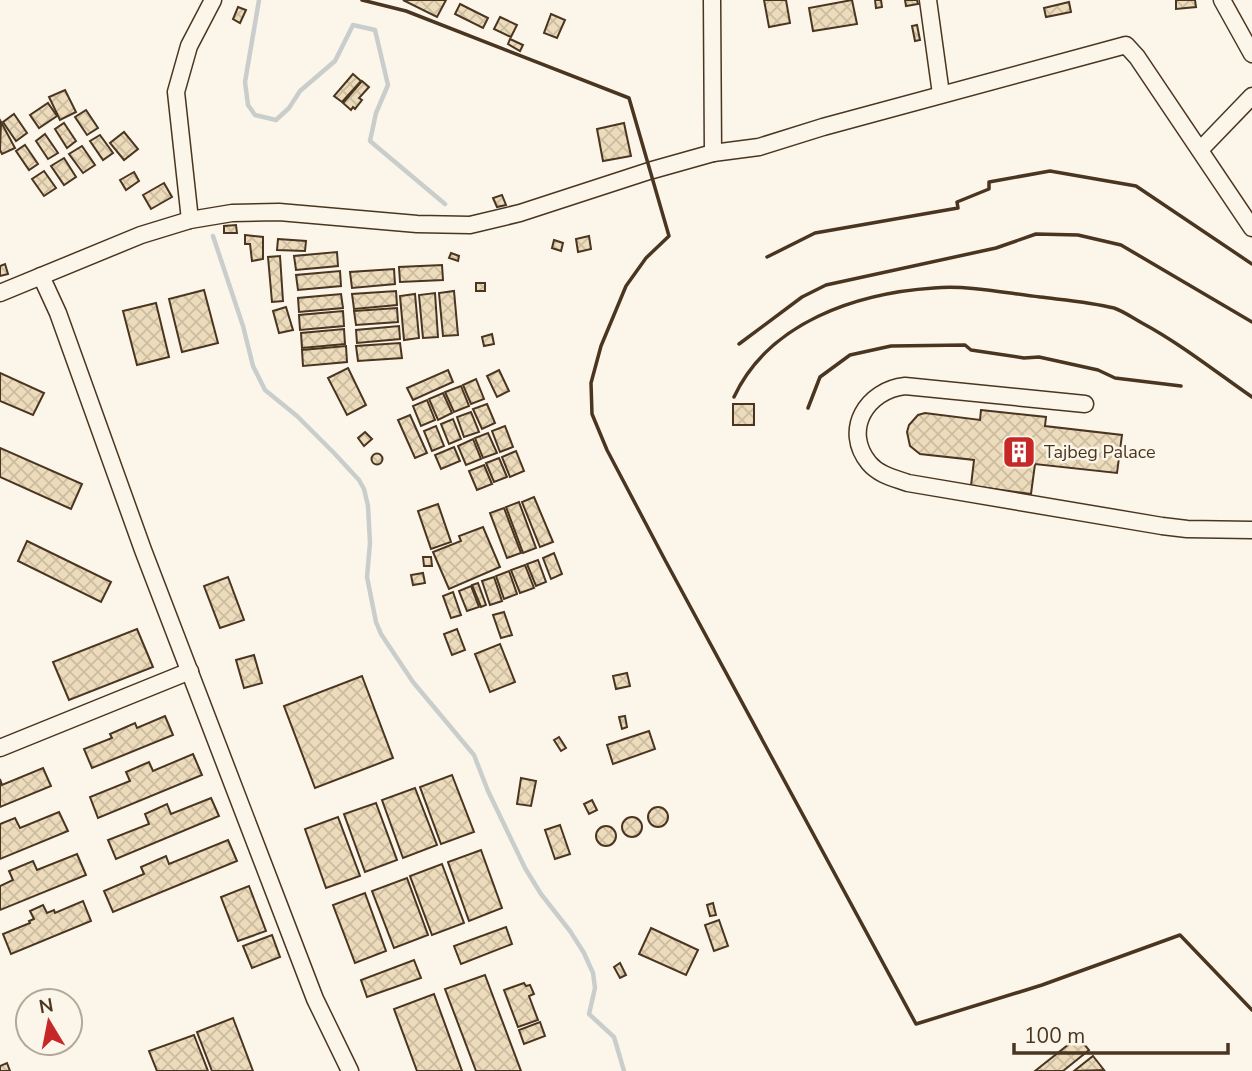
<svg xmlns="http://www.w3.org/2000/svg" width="1252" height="1071" font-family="'Nunito Sans',sans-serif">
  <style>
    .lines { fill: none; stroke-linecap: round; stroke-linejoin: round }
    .stream { stroke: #c9cecd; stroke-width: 4.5 }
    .building { fill: url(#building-cross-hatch); stroke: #4a3520; stroke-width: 2 }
    .minor-casing { stroke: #4a3520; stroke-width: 19 }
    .minor { stroke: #fbf6e9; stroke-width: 16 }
    .wall { stroke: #4a3520; stroke-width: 3.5 }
    .labels { text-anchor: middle; stroke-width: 5; stroke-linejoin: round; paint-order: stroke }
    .poi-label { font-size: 18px; fill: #4a3520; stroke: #fbf6e9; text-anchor: start }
  </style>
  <defs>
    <pattern id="building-cross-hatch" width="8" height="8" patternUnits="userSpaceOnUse" patternTransform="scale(1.75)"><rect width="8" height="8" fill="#ecdcbc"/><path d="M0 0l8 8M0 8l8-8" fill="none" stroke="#ccbda1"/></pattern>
  </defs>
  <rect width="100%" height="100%" fill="#fbf6e9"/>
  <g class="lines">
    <g class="stream">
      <polyline points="259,0 245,82 248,105 255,115 276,120 289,108 300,91 335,61 353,25 375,30 388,85 376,113 370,141 445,204"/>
      <polyline points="213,236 243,326 253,366 265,390 297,416 334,453 359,480 364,489 368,506 370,543 367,577 376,622 381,634 413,682 474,755 488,791 525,868 541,894 570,931 584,953 593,973 595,988 589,1014 614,1037 624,1071"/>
    </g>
  </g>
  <g class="building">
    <polygon points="403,0 446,0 437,17"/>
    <polygon points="764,0 786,0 790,23 769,27"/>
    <polygon points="852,0 857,24 813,31 809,8"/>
    <polygon points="875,0 881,0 882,7 876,8"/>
    <polygon points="905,0 917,0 918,4 906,6"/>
    <polygon points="1176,0 1195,0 1196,7 1176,9"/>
    <polygon points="1069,2 1071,12 1046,17 1044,8"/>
    <polygon points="460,4 488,18 483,28 455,14"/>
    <polygon points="238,7 246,10 240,23 233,19"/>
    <polygon points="551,14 565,20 557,38 544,33"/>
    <polygon points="500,17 517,25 511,37 494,29"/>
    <polygon points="917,25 920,40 915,41 912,26"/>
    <polygon points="510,39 523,45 520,51 508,44"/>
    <polygon points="353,74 361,81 342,102 334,96"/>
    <polygon points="362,81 369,87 359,98 362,100 355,109 353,107 351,110 343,103"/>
    <polygon points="65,90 76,112 60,120 49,97"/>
    <polygon points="48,103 57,116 39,128 30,115"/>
    <polygon points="86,110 98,128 87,135 75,117"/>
    <polygon points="14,114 27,133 16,141 3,122"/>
    <polygon points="1,122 15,148 2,154 0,150"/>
    <polygon points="64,123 76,141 67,148 55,129"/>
    <polygon points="624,123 631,156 603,161 597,129"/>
    <polygon points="124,132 138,149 124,160 110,143"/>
    <polygon points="45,134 58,153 48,159 36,141"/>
    <polygon points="100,135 113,153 103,160 90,141"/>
    <polygon points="25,145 38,164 29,170 16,151"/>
    <polygon points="82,146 95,165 83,173 69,154"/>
    <polygon points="64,158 76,177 64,185 51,166"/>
    <polygon points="44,171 56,188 44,196 32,179"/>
    <polygon points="134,172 139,181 126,190 120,180"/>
    <polygon points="164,183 172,197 151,209 143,195"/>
    <polygon points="502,195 506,205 497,207 493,198"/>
    <polygon points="236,225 237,233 224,233 224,226"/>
    <polygon points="245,235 263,237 263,259 252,261 250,244 245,244"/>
    <polygon points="589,236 591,249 578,252 576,239"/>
    <polygon points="278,239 306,241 305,251 277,250"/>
    <polygon points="554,240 563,243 561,251 552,248"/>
    <polygon points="337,252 338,266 296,270 294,256"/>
    <polygon points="451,253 459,256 458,261 449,258"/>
    <polygon points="280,256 283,301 272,302 268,257"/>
    <polygon points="5,264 8,274 0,276 0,266"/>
    <polygon points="442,265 443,280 400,282 399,267"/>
    <polygon points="394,269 395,284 352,288 350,272"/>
    <polygon points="340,271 341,286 298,290 296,275"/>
    <rect x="476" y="283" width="9" height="8"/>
    <polygon points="204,290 218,343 182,352 169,299"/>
    <polygon points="396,291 397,305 354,309 352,294"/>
    <polygon points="454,291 458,335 443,336 439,293"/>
    <polygon points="435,293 438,337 423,338 419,295"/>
    <polygon points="341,294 343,308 299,312 298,298"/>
    <polygon points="415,294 419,338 404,340 400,296"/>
    <polygon points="156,303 169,357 137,365 123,311"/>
    <polygon points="286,307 293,330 279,333 273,311"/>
    <polygon points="397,308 398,322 356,325 354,311"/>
    <polygon points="343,311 344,326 300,330 299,315"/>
    <polygon points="399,326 400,339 357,343 356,330"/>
    <polygon points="344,329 345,344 302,348 301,333"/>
    <polygon points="492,334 494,344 484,346 482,337"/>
    <polygon points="400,343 402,358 358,361 356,346"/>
    <polygon points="346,346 347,362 303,366 302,350"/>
    <polygon points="348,368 366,405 347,415 328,378"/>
    <polygon points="448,370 453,382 413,400 407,388"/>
    <polygon points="499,370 509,391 497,397 487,376"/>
    <polygon points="0,373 44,393 33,415 0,401"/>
    <polygon points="476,379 484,399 471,404 463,385"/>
    <polygon points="461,386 469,406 454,412 445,392"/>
    <polygon points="443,393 452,413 438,420 429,399"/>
    <polygon points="427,400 435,420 421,426 413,406"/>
    <polygon points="487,404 495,423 482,429 473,409"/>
    <rect x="733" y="404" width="21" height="21"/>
    <polygon points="981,410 1046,417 1045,426 1122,435 1117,473 1035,464 1031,494 971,486 974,460 920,454 910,446 907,432 909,425 918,415 925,413 980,420"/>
    <polygon points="471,412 479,432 464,437 457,417"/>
    <polygon points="410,415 427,453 415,458 398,420"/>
    <polygon points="453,419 461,439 449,444 441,424"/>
    <polygon points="436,426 444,446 432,451 424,431"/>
    <polygon points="505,426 513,447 500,452 492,431"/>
    <polygon points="365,432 372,439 364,446 358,438"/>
    <polygon points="488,433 497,453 483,458 475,438"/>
    <polygon points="473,439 481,459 466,465 458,446"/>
    <polygon points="454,447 460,461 441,469 435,455"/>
    <polygon points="0,448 82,484 71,509 0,477"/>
    <polygon points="516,451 524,471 510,477 502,457"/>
    <circle cx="377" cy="459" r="5.5"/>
    <polygon points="499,458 507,477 494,482 486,463"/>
    <polygon points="484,465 492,484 477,490 469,471"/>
    <polygon points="534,497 553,542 540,547 522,502"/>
    <polygon points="519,502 536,548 523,553 506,507"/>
    <polygon points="438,504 451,542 431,549 418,511"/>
    <polygon points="504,508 521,553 507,558 490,513"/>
    <polygon points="483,527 500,567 449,589 433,552 461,541 459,536"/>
    <polygon points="27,541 111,582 101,602 18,561"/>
    <polygon points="554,553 562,574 551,579 543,558"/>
    <polygon points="423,557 431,557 432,566 424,566"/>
    <polygon points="538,560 546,582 536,586 527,564"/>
    <polygon points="525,565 534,588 520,593 511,570"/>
    <polygon points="509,571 517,594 504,599 496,576"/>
    <polygon points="423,573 425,583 413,585 411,575"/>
    <polygon points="228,577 244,620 220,628 204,586"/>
    <polygon points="494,577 502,601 490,605 482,581"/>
    <polygon points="478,583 486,605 481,607 472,585"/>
    <polygon points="471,586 479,607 467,611 459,591"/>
    <polygon points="453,592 461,615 451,618 443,596"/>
    <polygon points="504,612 512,635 501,638 493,615"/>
    <polygon points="137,629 153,667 69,700 53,662"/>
    <polygon points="457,629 465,650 452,655 444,634"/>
    <polygon points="500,644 515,682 490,692 475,654"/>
    <polygon points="254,655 262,683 244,688 236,660"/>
    <polygon points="627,673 630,686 616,689 613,676"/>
    <polygon points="362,676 393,758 315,788 284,706"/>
    <polygon points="165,716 173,735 92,768 84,749 112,738 110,734 135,723 137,728"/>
    <polygon points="625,716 627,727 622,729 619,717"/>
    <polygon points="649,731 655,749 613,764 607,745"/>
    <polygon points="559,737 566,748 561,751 554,740"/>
    <polygon points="193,754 202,775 98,818 90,797 130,781 126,772 149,762 153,771"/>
    <polygon points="43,768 51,786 0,807 0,779 2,785"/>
    <polygon points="452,775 474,832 441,844 420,787"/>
    <polygon points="521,778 536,781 531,806 517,804"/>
    <polygon points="415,788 437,845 403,858 382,800"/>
    <polygon points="211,798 219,816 116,859 108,840 149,824 145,814 167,804 171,814"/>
    <polygon points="592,800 597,810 589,814 584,804"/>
    <polygon points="376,803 397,860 365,872 344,814"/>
    <circle cx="658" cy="817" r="10"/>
    <polygon points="59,812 68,831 0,859 0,824 15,818 20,828"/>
    <circle cx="632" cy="827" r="10"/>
    <polygon points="338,817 360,876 326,888 305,829"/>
    <polygon points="560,825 570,854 555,859 545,830"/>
    <circle cx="606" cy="836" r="10"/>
    <polygon points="228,840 237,861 113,912 104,891 144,874 141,867 166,856 169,864"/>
    <polygon points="481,850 502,908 469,921 448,862"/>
    <polygon points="77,854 86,875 0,910 0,886 13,880 9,871 33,861 37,870"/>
    <polygon points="442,864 464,923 432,935 410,876"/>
    <polygon points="407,878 428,935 394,948 372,891"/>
    <polygon points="249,886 266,931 238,941 221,897"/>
    <polygon points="365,893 386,951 355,963 333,905"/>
    <polygon points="83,901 91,921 11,954 3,934 30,923 29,921 34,919 30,911 43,905 47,913 54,910 55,913"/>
    <polygon points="713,903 716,915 710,916 707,905"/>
    <polygon points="719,920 728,946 714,951 705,925"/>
    <polygon points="506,927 512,944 461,964 454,946"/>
    <polygon points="651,928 698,950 686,975 639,954"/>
    <polygon points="272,935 280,957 252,968 243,946"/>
    <polygon points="414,960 421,978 367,997 361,980"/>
    <polygon points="620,963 626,975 620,978 614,967"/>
    <polygon points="485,975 521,1071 476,1071 445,989"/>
    <polygon points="524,983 526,986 530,985 534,994 529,996 538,1020 518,1027 504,990"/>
    <polygon points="434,994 462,1071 417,1071 394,1009"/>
    <polygon points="233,1018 253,1071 212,1071 197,1032"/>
    <polygon points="540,1022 545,1036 524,1044 519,1030"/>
    <polygon points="194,1035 208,1071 157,1071 149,1051"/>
    <polygon points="1078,1037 1089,1050 1063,1071 1035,1071"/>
    <polygon points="1093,1056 1104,1070 1074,1071"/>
    <polygon points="7,1063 10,1071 0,1071 0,1066"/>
  </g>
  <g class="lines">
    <defs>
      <g id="minor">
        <polyline points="928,0 941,94"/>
        <polyline points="1222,0 1252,54"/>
        <polyline points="1200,150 1252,96"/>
        <polyline points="713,153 759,147 823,127 1126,45 1137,57 1252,228"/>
        <polyline points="190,220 176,92 189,46 213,0"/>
        <polyline points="41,276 58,313 143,550 315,999 350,1071"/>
        <polyline points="0,293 141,235 190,220 232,213 279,212 417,224 470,225 520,213 649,171 713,153 712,0"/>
        <path d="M1085 404 905 386C867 390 842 430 869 463 879 475 894 478 908 483L1162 526 1187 529 1252 530"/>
        <polyline points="0,748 190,671"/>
      </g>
    </defs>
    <use href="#minor" class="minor-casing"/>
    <use href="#minor" class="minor"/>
    <g class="wall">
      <polyline points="362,0 406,11 629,98 669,236 646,258 626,286 601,346 591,383 592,414 607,450 665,560 916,1024 1042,985 1180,935 1252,1010"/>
      <polyline points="767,257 815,233 958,208 957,202 989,189 989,182 1050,171 1136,186 1252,264"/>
      <polyline points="739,344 802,297 826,285 996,248 1036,234 1078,235 1121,245 1252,322"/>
      <path d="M734 397C769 322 857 293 934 288 969 285 1005 293 1040 297 1064 300 1090 302 1114 308 1123 311 1133 318 1142 323 1181 344 1216 372 1252 397"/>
      <polyline points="808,408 820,377 850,355 891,346 965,345 971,350 1024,358 1039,357 1098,370 1115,378 1181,386"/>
    </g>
  </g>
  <defs>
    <symbol id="building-square" viewBox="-11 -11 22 22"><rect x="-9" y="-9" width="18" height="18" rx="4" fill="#c62828" stroke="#fbf6e9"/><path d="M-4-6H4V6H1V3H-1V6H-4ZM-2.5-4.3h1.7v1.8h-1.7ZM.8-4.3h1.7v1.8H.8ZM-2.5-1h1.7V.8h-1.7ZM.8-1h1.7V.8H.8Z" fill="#fff"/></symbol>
  </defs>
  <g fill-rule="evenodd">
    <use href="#building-square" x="1000" y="433" width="38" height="38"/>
  </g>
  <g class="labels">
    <g class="poi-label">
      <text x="1044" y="458">Tajbeg Palace</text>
    </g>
  </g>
  <g transform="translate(49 1022) rotate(350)"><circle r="33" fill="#fbf6e9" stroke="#b4a999" stroke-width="2"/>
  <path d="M0-5L12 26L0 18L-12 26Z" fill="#c62828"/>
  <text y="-10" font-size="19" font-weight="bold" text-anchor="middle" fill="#4a3520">N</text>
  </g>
  <path d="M1014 1043v10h214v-10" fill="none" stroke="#4a3520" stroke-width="3.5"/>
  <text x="1024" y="1043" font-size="21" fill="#4a3520" stroke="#fbf6e9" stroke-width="5" paint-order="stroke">100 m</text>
</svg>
